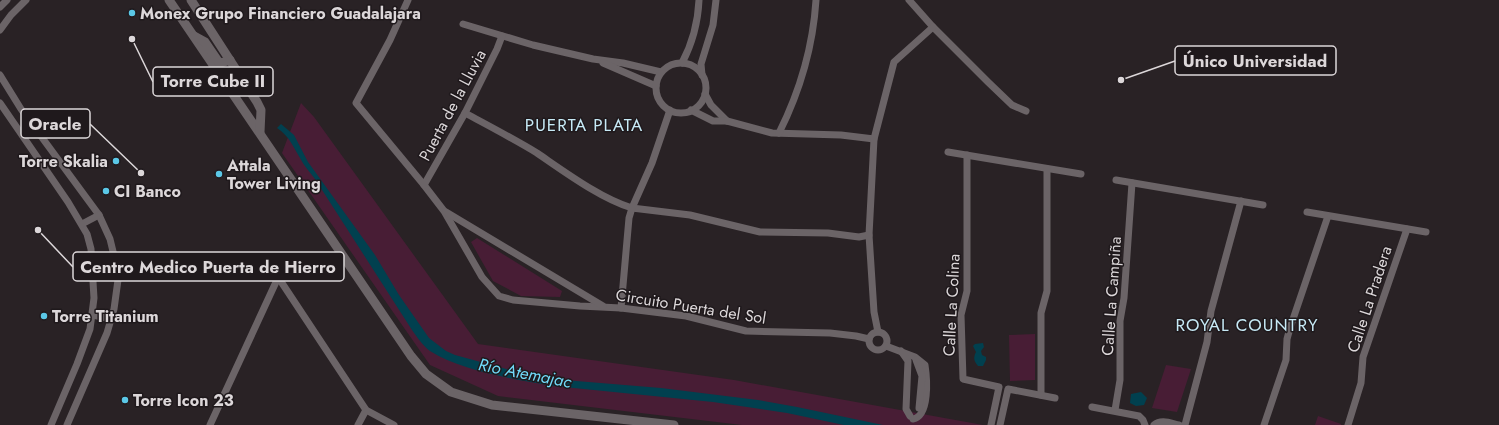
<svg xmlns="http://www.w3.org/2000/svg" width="1499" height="425" font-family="Jost,sans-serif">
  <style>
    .green { fill: #481d35 }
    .water { fill: #01404f }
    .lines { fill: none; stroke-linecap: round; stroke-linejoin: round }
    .minor { stroke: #6b6467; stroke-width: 7 }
    .tertiary { stroke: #6b6467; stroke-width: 9 }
    .poi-dot { fill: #5bc8e7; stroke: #1f191c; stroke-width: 1.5 }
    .labels { text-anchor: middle; stroke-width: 3; stroke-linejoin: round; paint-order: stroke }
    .poi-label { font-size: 16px; font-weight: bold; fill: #dcd7d9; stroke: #1f191c; text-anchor: start }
    .street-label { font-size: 16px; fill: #dcd7d9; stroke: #1f191c }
    .neighbourhood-label { font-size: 17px; letter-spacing: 1px; fill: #c7eaf6; stroke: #1f191c }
    .water-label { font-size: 17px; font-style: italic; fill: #71daf9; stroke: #1f191c }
    .leader { fill: none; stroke: #dcd7d9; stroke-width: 1.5 }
    .callout-dot { fill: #dcd7d9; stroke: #1f191c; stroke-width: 1.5 }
    .callout { fill: #1f191c; stroke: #dcd7d9; stroke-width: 1.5 }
    .callout-label { font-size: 17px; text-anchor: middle; font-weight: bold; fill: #dcd7d9 }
  </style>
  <rect width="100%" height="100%" fill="#292225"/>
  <g class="green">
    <polygon points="301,103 314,117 478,344 734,380 983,425 742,425 498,396 430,365 282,153"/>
    <polygon points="477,238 562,291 560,297 521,296 493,281 471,242"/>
    <polygon points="1035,334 1035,380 1010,381 1009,335"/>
    <polygon points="1166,365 1191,369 1177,412 1152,408"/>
    <polygon points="1318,416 1341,424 1341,425 1315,425"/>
  </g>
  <g class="water">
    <path d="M281 124 294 135 308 162 375 255 399 295 429 338 446 351 455 355 528 375 552 379 661 388 758 400 797 407 883 425H844L787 413 713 402 554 386C517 380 462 371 430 351 423 346 417 337 412 330L315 179C310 172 304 166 300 158 292 145 290 137 277 128Z"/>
    <path d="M983 343 984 347 981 351 982 355 986 357V360L983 366H978C974 361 973 358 976 352L973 346 975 344Z"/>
    <polygon points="1141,392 1147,398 1144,405 1136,406 1130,403 1131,394"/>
  </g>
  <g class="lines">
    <g class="minor">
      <polyline points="408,0 390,40 356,103 424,185 444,211 482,277 499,296 513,300 580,306 621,308 686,316 746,331 830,333 856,336 869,339"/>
      <polyline points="909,0 933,27 988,82 1012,105 1026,111"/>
      <polyline points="0,7 7,0"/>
      <polyline points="463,24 533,45 593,59 623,63 661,72"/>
      <polyline points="0,30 11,15 26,0"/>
      <polyline points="603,63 656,86"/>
      <path d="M682 63C692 44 698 22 699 0"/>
      <circle cx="681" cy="88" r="25"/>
      <polyline points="0,75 21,109 99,215 110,239 117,268 118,280 114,309 107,333 67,425"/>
      <polyline points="702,75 701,64 713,25 716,0"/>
      <polyline points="705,94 711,105 727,121"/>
      <polyline points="0,103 68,202 87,234 91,249 94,298 90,329 77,364 51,425"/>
      <polyline points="691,110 713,121 727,121 772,133 841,135 874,139"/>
      <path d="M465 113C489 126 514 139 537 153 565 172 600 198 632 208L690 215 760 232 828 233 859 237 869 235"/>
      <path d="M779 133C800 91 813 47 816 0"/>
      <polyline points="948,152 1081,174"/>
      <polyline points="967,155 967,291 961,315 963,379 999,387 991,425"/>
      <polyline points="1116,180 1263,205"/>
      <polyline points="424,185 465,113 497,49 502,36"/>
      <polyline points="446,212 603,306"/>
      <polyline points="1307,212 1426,232"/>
      <polyline points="82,224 99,215"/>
      <polyline points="278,277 366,410 394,425"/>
      <polyline points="621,308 629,218 632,208 652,163 670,110"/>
      <polyline points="93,315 111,319"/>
      <circle cx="878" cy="341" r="9"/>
      <polyline points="878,332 874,312 869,235 874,139 894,62 933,27"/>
      <path d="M886 346 915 357 925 365C927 378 930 416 913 419"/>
      <polyline points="901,351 908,361 906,409 910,416"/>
      <polyline points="916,360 922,376 919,408"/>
      <polyline points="1041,395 1041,313 1047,291 1047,169"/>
      <polyline points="1092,407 1139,416 1143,420 1145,425"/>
      <polyline points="1115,410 1120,380 1120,321 1124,298 1132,183"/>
      <polyline points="210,425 282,269 284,258"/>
      <polyline points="358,425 366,410"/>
      <polyline points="1000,425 1008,389 1055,398"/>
      <path d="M1154 425C1161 419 1170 423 1179 425"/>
      <polyline points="1185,425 1207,342 1211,311 1241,201"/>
      <polyline points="1264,425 1286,360 1287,339 1290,328 1328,216"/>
      <polyline points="1348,425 1361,383 1363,357 1407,229"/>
    </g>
    <g class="tertiary">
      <polyline points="169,0 411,356 426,374 451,392 492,405 674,425"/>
      <polyline points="191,0 257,102 261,110 260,132"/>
      <polyline points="194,36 205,42 218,61 221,63 230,60"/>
    </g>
  </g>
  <g class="poi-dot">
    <circle cx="132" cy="13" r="4"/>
    <circle cx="116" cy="161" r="4"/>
    <circle cx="219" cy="174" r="4"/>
    <circle cx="106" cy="191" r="4"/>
    <circle cx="44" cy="316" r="4"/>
    <circle cx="125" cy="400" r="4"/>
  </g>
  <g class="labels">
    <g class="poi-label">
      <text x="140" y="19">Monex Grupo Financiero Guadalajara</text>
      <text x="108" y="167" text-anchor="end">Torre Skalia</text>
      <text x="227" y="171">Attala<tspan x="227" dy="18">Tower Living</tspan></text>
      <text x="114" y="197">CI Banco</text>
      <text x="52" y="322">Torre Titanium</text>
      <text x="133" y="406">Torre Icon 23</text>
    </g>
    <g class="street-label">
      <text transform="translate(452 105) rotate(-62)" y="6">Puerta de la Lluvia</text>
      <text transform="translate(1111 296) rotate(-86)" y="6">Calle La Campiña</text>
      <text transform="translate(1369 299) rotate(-72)" y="6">Calle La Pradera</text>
      <text transform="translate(951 305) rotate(-87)" y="6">Calle La Colina</text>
      <text transform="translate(691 306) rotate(9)" y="6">Circuito Puerta del Sol</text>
    </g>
    <g class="neighbourhood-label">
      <text x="584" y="131">PUERTA PLATA</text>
      <text x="1247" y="331">ROYAL COUNTRY</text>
    </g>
    <g class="water-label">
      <text transform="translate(525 373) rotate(11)" y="6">Río Atemajac</text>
    </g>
  </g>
  <path class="leader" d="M1121 80L1175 61M132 39L153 82M141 173L90 124M38 230L73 267"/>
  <g class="callout-dot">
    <circle cx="1121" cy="80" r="4"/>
    <circle cx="132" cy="39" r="4"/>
    <circle cx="141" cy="173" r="4"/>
    <circle cx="38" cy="230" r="4"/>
  </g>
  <g class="callout">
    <rect x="1175" y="46" width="161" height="29" rx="4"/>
    <rect x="153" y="67" width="120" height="29" rx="4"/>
    <rect x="21" y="109" width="69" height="29" rx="4"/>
    <rect x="73" y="252" width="271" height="29" rx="4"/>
  </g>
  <g class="callout-label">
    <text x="1255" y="67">Único Universidad</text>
    <text x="213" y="87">Torre Cube II</text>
    <text x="55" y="130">Oracle</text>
    <text x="208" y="273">Centro Medico Puerta de Hierro</text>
  </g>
</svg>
